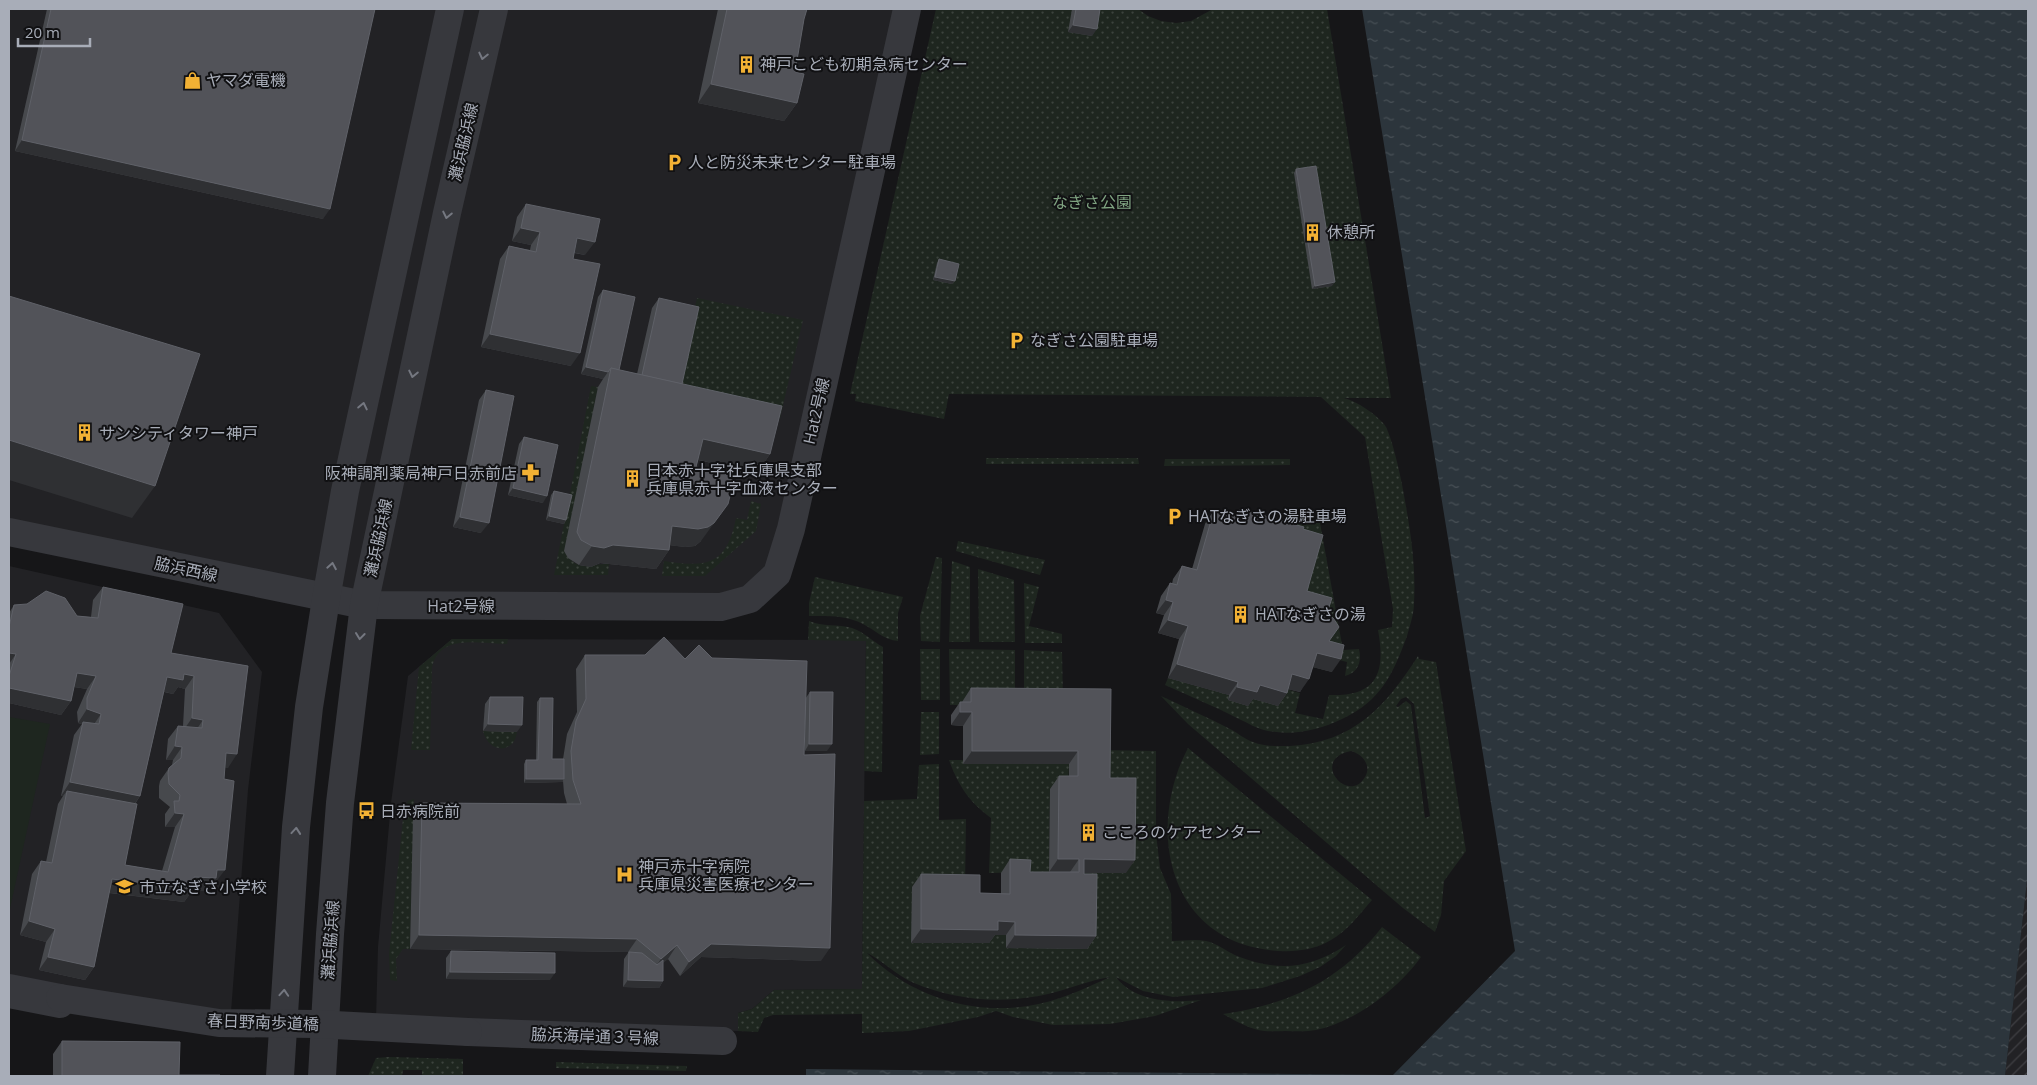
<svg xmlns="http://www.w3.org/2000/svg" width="2037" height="1085" font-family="'Open Sans','Noto Sans JP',sans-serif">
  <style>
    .built { fill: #222225 }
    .industrial { fill: url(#industrial-furrows) }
    .grass { fill: url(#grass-dots); fill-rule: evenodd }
    .garden { fill: #1e261f }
    .water { fill: url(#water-ripples) }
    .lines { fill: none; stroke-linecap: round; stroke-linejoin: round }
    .minor { stroke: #37383d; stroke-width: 28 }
    .minor-bridge { stroke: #37383d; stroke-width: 28 }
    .wall { fill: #47494d; fill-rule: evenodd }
    .shaded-wall { fill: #2f3033 }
    .building { fill: #525359; stroke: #5f6168 }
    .oneway { stroke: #757881 }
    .labels { text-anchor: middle; stroke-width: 4; stroke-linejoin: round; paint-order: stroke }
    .poi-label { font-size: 16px; fill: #a8adb8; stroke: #111113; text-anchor: start }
    .street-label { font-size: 16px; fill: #a8adb8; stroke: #111113 }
    .park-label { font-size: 16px; fill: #7fa381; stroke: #111113 }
  </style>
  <defs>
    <pattern id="industrial-furrows" width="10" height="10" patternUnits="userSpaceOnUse" patternTransform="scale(1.25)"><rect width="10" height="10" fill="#222225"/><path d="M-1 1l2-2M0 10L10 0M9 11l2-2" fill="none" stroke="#3f3f43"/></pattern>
    <pattern id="grass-dots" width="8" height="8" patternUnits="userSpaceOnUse" patternTransform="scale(1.25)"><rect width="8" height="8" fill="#1e261f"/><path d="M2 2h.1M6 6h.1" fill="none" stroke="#3c433d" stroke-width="1.8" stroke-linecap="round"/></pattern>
    <pattern id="water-ripples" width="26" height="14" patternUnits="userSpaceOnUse" patternTransform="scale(1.25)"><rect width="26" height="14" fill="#2c353c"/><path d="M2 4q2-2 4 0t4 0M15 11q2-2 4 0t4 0" fill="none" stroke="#485056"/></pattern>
  </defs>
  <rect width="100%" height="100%" fill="#161618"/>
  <g class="built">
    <polygon points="9,9 907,9 791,529 750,599 364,605 9,532"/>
    <polygon points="9,566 219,613 262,672 248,790 231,1012 9,983"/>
    <polygon points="452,639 866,640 862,989 774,990 752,1009 738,1013 738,1031 376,1019 378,947 391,803 408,676"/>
  </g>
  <polygon class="industrial" points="2028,872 2028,1076 2005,1076"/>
  <g class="grass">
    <path d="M936 9H1138L1148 16 1161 21 1176 23 1191 21 1213 9H1327L1391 398H1344C1358 402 1374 413 1384 424 1392 434 1403 486 1405 501 1411 534 1416 568 1414 603 1414 614 1410 625 1407 636 1393 674 1381 701 1342 719 1319 730 1294 736 1268 731 1257 729 1248 723 1237 718 1214 706 1189 696 1165 685L1168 678 1229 695 1228 700 1250 698 1283 688 1300 693 1295 713 1323 719 1329 695C1377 697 1386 673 1378 630L1392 627 1393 609 1365 437 1321 397 949 394 944 419 855 401 856 394H850Z"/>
    <polygon points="697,298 803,320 780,418 675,396"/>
    <path d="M591 386 598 387 565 551C577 574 590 563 609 564L608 575H554Z"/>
    <polygon points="986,458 1138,458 1139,464 986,464"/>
    <polygon points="1165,459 1290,459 1290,465 1164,466"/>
    <path d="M751 501 761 504 756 531 705 576H662L664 561C707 568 727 565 736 518L747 520Z"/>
    <path d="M1206 521 1320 523 1343 650 1359 649C1362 662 1358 673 1345 676L1347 662 1320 655 1205 524Z"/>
    <polygon points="958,541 1045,560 1040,575 956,551"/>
    <polygon points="936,557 942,558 940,642 921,641 920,616"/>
    <polygon points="952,561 970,567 970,642 949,642"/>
    <polygon points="978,569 1014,580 1015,642 979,642"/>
    <path d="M815 577 903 597 898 613V641C884 640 875 630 863 624 846 615 828 616 809 616V603Z"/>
    <polygon points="1024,583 1039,587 1029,626 1062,634 1062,643 1025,643"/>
    <path d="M809 621C822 627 838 624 852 628 864 632 872 641 883 647L882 772 864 771 866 641 808 640Z"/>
    <path d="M452 639H508L507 644C480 644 439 633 432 668L430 750H411L419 667Z"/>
    <polygon points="920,649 940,649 940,700 921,700"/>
    <polygon points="949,649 1015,650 1015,702 962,701 962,705 950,705"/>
    <polygon points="1024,650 1062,652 1063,702 1024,702"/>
    <path d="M1418 656 1419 659 1436 662 1466 851 1444 881 1441 915 1435 932 1403 908 1188 724 1161 696C1184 707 1207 717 1230 729 1238 733 1244 739 1253 742 1266 747 1277 746 1290 746 1353 743 1386 706 1418 656ZM1406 697 1414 704 1430 816 1425 818 1411 705 1406 701 1398 707 1396 706 1401 699ZM1351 751C1362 754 1372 765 1365 777 1348 806 1309 759 1351 751Z"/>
    <polygon points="921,712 939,712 939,754 920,755"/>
    <path d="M483 731 517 732C514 755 488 753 483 731Z"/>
    <path d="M1188 748 1372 900C1359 915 1348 930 1331 940 1313 951 1289 953 1269 950 1167 938 1146 827 1188 748Z"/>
    <path d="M1101 750 1156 751V834L1160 868 1171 894 1172 941C1182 941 1195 939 1206 941 1217 943 1227 952 1237 956 1278 972 1310 969 1346 945L1336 956 1320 967 1300 976 1262 988 1173 997 1143 991 1116 977C1134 1002 1173 1003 1201 1000L1155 1016 1110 1024 1053 1025 1013 1017 996 1011 978 1017 909 1031 862 1033V1014L773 1015 764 1018 758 1032 738 1031V1013L752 1009 774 990 862 989 864 801 917 799 919 765 939 764V820L966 819 965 888 989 935H1006V948L1075 887 1101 791ZM867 953C882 960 897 976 914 983 957 1001 1003 1004 1048 994 1069 989 1090 980 1110 977 1084 989 1056 1002 1028 1006 968 1015 909 995 867 953Z"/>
    <path d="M949 760H963V764H1069L1068 789H1050L1049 872 989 873 991 818C969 802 958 785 949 760Z"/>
    <polygon points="414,799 410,949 403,949 396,959 397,981 390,980 389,954 404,809 408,801"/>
    <path d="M1382 927 1421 957C1398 989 1355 1022 1316 1030 1306 1032 1295 1031 1285 1031 1276 1031 1266 1032 1258 1030 1246 1027 1234 1020 1223 1014 1290 1004 1340 981 1382 927Z"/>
    <polygon points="389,1057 463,1059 463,1076 422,1076 422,1070 403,1070 402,1076 368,1076 376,1058"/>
    <polygon points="556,1062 687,1066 686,1071 556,1068"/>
  </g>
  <polygon class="garden" points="9,717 50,724 9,913"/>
  <polygon class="water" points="1362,9 2028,9 2028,872 2005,1076 806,1076 806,1069 1393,1075 1515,951"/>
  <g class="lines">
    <g class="minor">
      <polyline points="9,532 364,605 721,607 750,599 777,574 791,529 907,9"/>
      <polyline points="9,988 60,998 60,1004 9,994"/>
      <polyline points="468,1032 723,1041"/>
      <polyline points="280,1076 296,827 309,707 326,599 345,491 450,9"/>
      <polyline points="322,1076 330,934 340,803 364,605 447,213 494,9"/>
    </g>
    <polyline class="minor-bridge" points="60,998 219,1023 315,1024 468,1032"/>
  </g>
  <g class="wall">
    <polygon points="47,9 375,9 323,219 15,151"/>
    <polygon points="718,9 807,9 804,19 795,72 797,103 784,121 698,103"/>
    <polygon points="1072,9 1100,9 1092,36 1068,32"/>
    <polygon points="1296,169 1332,286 1312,289 1294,173"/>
    <polygon points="526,204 585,255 574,253 573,259 571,366 481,347 500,259 509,246 530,250 531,245 512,241 517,217"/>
    <polygon points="939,259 952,284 933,280 937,263"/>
    <polygon points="603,290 619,370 637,374 652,308 659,298 682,384 770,454 757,473 698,460 696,467 701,541 695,546 685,547 669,545 669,550 656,569 600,563 591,567 579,565 568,558 564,551 598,387 603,379 581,374 598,297"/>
    <polygon points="486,390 481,533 453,527 479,400"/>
    <polygon points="524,437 543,503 508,495 519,444"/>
    <polygon points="554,491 566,520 564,524 546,520 551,495"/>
    <polygon points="1240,509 1303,529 1307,591 1327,613 1332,672 1313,667 1300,692 1288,689 1287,693 1278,706 1253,699 1248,706 1228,700 1229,695 1168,678 1179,639 1158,633 1164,615 1156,613 1161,596 1170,583 1172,584 1173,579 1182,566 1192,569 1205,524 1214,510 1234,516"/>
    <path d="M103 587 171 653 248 666 228 768 225 767 215 883H212L206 891H192L184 902 109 893 94 967 85 980 39 970 46 942 20 935 32 874 41 861 46 862 58 804 63 796H61L74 735 82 724 78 723 77 712 87 689 74 687 71 701 61 715 9 703V613L14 605 77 616 91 617 93 600ZM178 687 185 689 183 726H178L168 739 166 760H173L172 765 169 768 160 781 159 786V798L170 807 165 814V827H175L162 871 125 865 135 804 140 796 164 692 173 694Z"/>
    <polygon points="585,655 685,659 804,755 821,961 701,957 680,976 668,959 663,962 663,981 659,988 623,987 624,959 628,953 628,952 410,949 413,816 422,803 567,804 564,793 563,781 562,782 524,783 524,764 526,760 536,760 537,702 540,698 552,759 563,759 567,734 577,712 576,669"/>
    <polygon points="971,688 1111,689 1110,778 1126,873 1084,873 1096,936 1087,949 1006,948 1006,935 995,935 989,943 911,943 912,887 921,874 980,893 1001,894 1001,873 1010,859 1030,872 1049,872 1050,789 1059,776 1069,776 1069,764 963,764 963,726 951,725 951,715 960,702 962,702"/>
    <polygon points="810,692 827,751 805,751 805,699"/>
    <polygon points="490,697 517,732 483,731 485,704"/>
    <polygon points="451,951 550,980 446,979 446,958"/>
    <polygon points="62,1041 179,1075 220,1076 53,1076 53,1054"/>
  </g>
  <g class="shaded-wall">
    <polygon points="1073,25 1097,29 1092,36 1068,32"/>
    <polygon points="711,84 797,103 784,121 698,103"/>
    <polygon points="22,140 330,209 323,219 15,151"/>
    <polygon points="521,228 540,232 531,245 512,241"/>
    <polygon points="577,238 595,242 585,255 568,251"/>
    <polygon points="935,277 955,281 952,284 933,280"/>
    <polygon points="1335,282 1332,286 1312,289 1315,286"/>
    <polygon points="490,334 580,353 571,366 481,347"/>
    <polygon points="586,367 608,372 603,379 581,374"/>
    <polygon points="703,439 770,454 757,473 690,458"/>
    <polygon points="9,440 155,486 132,518 9,480"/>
    <polygon points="513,488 547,496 543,503 508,495"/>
    <polygon points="728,504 701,541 695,546 685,547 659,544 672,526"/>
    <polygon points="549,516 566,520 564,524 546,520"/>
    <polygon points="460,517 489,523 481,533 453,527"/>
    <polygon points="613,545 669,550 656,569 600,563 591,567 579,565 592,546"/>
    <polygon points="1166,600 1173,602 1164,615 1156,613"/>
    <polygon points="1168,620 1188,626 1179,639 1158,633"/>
    <polygon points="9,653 16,654 9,664"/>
    <polygon points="1317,653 1341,659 1332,672 1308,666"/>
    <polygon points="1177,664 1238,682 1229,695 1168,678"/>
    <polygon points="77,673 96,676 87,689 68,686"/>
    <polygon points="184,674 194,676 185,689 178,687 173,694 158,690 167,677"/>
    <polygon points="1292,674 1309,679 1300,692 1283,688"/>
    <polygon points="1260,685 1287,693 1278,706 1253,699 1248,706 1228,700 1237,687"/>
    <polygon points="9,688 71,701 61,715 9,703"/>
    <polygon points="87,709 101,714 92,727 83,722 82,724 78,723"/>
    <polygon points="960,712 972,712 963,726 951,725"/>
    <polygon points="192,718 203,720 194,733 183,731"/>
    <polygon points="488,724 522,725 517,732 483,731"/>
    <polygon points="809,744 832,744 827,751 805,751"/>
    <polygon points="175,746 182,747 173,760 166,760"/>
    <polygon points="972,751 1078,751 1069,764 963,764"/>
    <polygon points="226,753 237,754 228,768 217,767"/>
    <polygon points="526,779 564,779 562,782 524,783"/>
    <polygon points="70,782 140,796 131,809 67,791 63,796 61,796"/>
    <polygon points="175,813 184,814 175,827 165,827"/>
    <polygon points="1058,859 1079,859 1070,872 1049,872"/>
    <polygon points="1084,859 1135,860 1126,873 1078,873"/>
    <polygon points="217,870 225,870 215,883 212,883 206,891 192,891 184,902 103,892 112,879 194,877"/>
    <polygon points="29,921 55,929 46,942 20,935"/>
    <polygon points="998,921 1015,922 1006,935 995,935 989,943 911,943 921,929"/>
    <polygon points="419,935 637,939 628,952 410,949"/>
    <polygon points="1015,935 1096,936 1087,949 1006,948"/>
    <polygon points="711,944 830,948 821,961 701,957 680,976 689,962"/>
    <polygon points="677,945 668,959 652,972 661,959"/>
    <polygon points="48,957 94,967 85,980 39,970"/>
    <polygon points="450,972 555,973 550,980 446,979"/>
    <polygon points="628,980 663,981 659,988 623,987"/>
  </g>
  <g class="building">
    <polygon points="51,9 375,9 330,209 22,140"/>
    <polygon points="727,9 807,9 804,19 795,72 804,74 797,103 711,84"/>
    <polygon points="1076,9 1100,9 1097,29 1073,25"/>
    <polygon points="1316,166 1335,282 1315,286 1296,169"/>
    <polygon points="526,204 600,219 595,242 577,238 573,259 600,264 580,353 490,334 509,246 536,252 540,232 521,228"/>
    <polygon points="939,259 959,264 955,281 935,277"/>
    <polygon points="603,290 635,297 619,370 611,368 608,372 586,367"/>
    <polygon points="9,296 200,354 155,486 9,440"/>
    <polygon points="659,298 699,307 682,384 642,375"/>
    <polygon points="611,368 782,406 770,454 703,439 696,467 735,476 728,504 714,523 708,527 698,529 672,526 669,550 613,545 604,548 592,546 581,540 577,532"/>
    <polygon points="486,390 514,396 489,523 460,517"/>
    <polygon points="524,437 558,445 547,496 513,488"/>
    <polygon points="554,491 572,495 566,520 549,516"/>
    <polygon points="1240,509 1304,527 1303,529 1323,535 1307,591 1332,598 1327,613 1334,619 1339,627 1329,641 1344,645 1341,659 1317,653 1309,679 1292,674 1287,693 1260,685 1257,692 1237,687 1238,682 1177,664 1188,626 1168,620 1173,602 1166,600 1170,583 1177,585 1182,566 1197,570 1214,510 1237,517"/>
    <polygon points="103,587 183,604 171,653 248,666 237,754 226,753 224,779 234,781 225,870 217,870 216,878 194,877 193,889 112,879 94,967 48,957 55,929 29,921 41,861 52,863 67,791 137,804 125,865 168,872 184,814 175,813 174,801 179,801 180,795 169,784 168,773 169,768 181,758 182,747 175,746 178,726 202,728 203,720 192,718 194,676 184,674 183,680 167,677 140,796 70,782 83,722 99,724 101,714 87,709 87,698 96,676 77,673 71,701 9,688 9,676 16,654 9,653 9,627 14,605 27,604 46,591 65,598 77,616 98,618"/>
    <polygon points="664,637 685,659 699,645 712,658 807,661 804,755 835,754 830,948 711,944 689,962 677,945 661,959 637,939 419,935 422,803 581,804 573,780 571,751 576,721 586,699 585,655 645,655"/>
    <polygon points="971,688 1111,689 1110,778 1136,778 1135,860 1084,859 1084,874 1097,874 1096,936 1015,935 1015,922 998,921 998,930 921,929 921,874 980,875 980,893 1010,894 1010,859 1031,860 1030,872 1079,872 1079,859 1058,859 1059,776 1078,776 1078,751 972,751 972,712 960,712 960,702 971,702"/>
    <polygon points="810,692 833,692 832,744 809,744"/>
    <polygon points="490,697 523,697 522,725 488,724"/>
    <polygon points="540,698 553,698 552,759 564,759 564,779 526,779 526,760 538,760"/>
    <polygon points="451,951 555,953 555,973 450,972"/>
    <polygon points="629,952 642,953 657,965 663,960 663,981 628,980"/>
    <polygon points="62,1041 180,1042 179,1075 220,1075 220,1076 62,1076"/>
  </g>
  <defs><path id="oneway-chevron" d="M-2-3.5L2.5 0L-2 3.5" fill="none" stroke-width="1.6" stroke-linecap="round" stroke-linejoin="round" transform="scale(1.25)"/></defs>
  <g class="oneway">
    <use href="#oneway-chevron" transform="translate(483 56) rotate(103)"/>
    <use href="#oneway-chevron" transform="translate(447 215) rotate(102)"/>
    <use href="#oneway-chevron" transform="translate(413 374) rotate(102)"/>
    <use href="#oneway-chevron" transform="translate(363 406) rotate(-78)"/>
    <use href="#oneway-chevron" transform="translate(332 566) rotate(-80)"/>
    <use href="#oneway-chevron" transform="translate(360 636) rotate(97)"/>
    <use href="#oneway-chevron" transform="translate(296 831) rotate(-85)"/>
    <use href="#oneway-chevron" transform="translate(284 993) rotate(-86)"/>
  </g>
  <defs>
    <symbol id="building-bare" viewBox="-9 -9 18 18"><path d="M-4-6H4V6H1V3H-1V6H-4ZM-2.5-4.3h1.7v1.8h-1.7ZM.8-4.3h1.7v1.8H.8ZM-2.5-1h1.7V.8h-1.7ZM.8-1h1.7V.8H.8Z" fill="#f2b134" stroke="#111113" stroke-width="2.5" paint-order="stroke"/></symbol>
    <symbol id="shop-bare" viewBox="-9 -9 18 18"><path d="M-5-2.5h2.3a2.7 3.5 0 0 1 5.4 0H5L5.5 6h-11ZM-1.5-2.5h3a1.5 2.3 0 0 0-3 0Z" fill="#f2b134" stroke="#111113" stroke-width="2.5" paint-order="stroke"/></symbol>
    <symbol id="parking-bare" viewBox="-9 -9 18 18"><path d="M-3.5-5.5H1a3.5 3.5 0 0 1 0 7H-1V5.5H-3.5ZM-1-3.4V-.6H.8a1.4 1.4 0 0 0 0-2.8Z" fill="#f2b134" stroke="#111113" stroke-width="2.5" paint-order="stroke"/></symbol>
    <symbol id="pharmacy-bare" viewBox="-9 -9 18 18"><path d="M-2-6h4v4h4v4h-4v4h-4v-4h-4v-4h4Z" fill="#f2b134" stroke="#111113" stroke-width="2.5" paint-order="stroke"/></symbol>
    <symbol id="bus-bare" viewBox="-9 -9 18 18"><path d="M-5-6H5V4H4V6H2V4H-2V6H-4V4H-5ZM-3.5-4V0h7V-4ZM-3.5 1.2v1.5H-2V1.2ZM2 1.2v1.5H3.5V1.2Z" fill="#f2b134" stroke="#111113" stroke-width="2.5" paint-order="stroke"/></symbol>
    <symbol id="hospital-bare" viewBox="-9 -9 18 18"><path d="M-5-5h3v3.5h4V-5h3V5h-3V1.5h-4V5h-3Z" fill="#f2b134" stroke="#111113" stroke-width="2.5" paint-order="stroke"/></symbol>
    <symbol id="school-bare" viewBox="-9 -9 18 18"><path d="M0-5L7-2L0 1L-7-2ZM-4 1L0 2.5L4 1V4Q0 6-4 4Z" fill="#f2b134" stroke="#111113" stroke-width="2.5" paint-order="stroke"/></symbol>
  </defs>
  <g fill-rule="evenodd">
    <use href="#building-bare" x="734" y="52" width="25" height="25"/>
    <use href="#shop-bare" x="180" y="68" width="25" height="25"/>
    <use href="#parking-bare" x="662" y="150" width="25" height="25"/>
    <use href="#building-bare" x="1300" y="220" width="25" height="25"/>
    <use href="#parking-bare" x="1004" y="328" width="25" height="25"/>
    <use href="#building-bare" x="72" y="420" width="25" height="25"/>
    <use href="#pharmacy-bare" x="518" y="460" width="25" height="25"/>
    <use href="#building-bare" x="620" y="466" width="25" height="25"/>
    <use href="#parking-bare" x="1162" y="504" width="25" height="25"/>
    <use href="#building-bare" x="1228" y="602" width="25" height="25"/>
    <use href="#bus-bare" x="354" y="798" width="25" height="25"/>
    <use href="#building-bare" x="1076" y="820" width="25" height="25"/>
    <use href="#hospital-bare" x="612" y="862" width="25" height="25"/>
    <use href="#school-bare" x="112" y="874" width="25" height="25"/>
  </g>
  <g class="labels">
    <g class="poi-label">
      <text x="760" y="70">神戸こども初期急病センター</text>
      <text x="206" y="86">ヤマダ電機</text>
      <text x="688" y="168">人と防災未来センター駐車場</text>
      <text x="1327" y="238">休憩所</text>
      <text x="1030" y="346">なぎさ公園駐車場</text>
      <text x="99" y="439">サンシティタワー神戸</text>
      <text x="646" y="476">日本赤十字社兵庫県支部<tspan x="646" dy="18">兵庫県赤十字血液センター</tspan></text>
      <text x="517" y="479" text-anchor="end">阪神調剤薬局神戸日赤前店</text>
      <text x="1188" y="522">HATなぎさの湯駐車場</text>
      <text x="1255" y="620">HATなぎさの湯</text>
      <text x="380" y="817">日赤病院前</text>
      <text x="1102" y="838">こころのケアセンター</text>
      <text x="638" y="872">神戸赤十字病院<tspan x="638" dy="18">兵庫県災害医療センター</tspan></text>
      <text x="139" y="893">市立なぎさ小学校</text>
    </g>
    <g class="street-label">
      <text transform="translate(463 142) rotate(-77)" y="6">灘浜脇浜線</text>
      <text transform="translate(816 411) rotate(-77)" y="6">Hat2号線</text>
      <text transform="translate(378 538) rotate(-78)" y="6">灘浜脇浜線</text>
      <text transform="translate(186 569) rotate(12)" y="6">脇浜西線</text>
      <text x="461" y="612">Hat2号線</text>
      <text transform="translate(330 940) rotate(-86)" y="6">灘浜脇浜線</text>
      <text transform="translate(263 1022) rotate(2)" y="6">春日野南歩道橋</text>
      <text transform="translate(595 1036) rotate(2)" y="6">脇浜海岸通３号線</text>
    </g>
    <g class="park-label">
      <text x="1092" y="208">なぎさ公園</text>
    </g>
  </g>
  <rect width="2037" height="1085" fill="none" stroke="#a8adb8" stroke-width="20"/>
  <path d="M18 38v8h72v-8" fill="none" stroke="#a8adb8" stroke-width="2.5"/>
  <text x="25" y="38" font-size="15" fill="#a8adb8" stroke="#111113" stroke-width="4" paint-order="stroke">20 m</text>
</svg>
